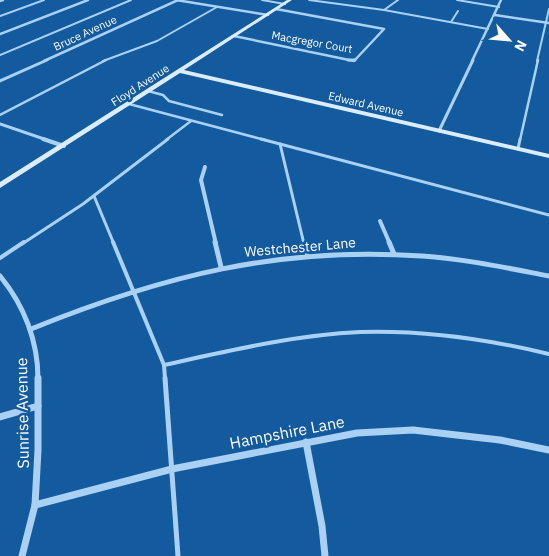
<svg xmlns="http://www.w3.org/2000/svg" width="549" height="556" font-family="'IBM Plex Sans',sans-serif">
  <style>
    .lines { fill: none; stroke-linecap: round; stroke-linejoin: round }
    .lane-far4 { stroke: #aad1f4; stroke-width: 2 }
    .lane-far3 { stroke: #aad1f4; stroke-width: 2.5 }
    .lane-far2 { stroke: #aad1f4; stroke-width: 3 }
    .lane-far1 { stroke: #aad1f4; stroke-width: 4 }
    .lane { stroke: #aad1f4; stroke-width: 5 }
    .street-far4 { stroke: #aad1f4; stroke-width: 2.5 }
    .street-far3 { stroke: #aad1f4; stroke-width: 3 }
    .street-far2 { stroke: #aad1f4; stroke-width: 4 }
    .street-far1 { stroke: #aad1f4; stroke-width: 5 }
    .street { stroke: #aad1f4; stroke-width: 7 }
    .secondary { fill: #daecfd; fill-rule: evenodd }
    .labels { text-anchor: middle; stroke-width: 5; stroke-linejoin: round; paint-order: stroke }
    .far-street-label { font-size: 11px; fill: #fff; stroke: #135b9e }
    .street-label { font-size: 14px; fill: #fff; stroke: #135b9e }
    .near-street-label { font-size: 16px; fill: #fff; stroke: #135b9e }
  </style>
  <rect width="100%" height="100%" fill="#135b9e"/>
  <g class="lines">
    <g class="lane-far4">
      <polyline points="262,0 285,4"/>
      <polyline points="309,0 384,10 488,29"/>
      <polyline points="457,0 499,7"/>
      <polyline points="384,10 398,0"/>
      <polyline points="0,16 44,0"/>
      <polyline points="451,22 458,11"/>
      <polyline points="0,55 131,0"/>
      <polyline points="103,61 157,41 217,7"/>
      <polyline points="537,61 549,9"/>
    </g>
    <g class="lane-far3">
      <polyline points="148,91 163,95 169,101 222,115"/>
      <polyline points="129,104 265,140"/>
      <polyline points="0,115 106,60"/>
      <polyline points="166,140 191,121"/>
      <polyline points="520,140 538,60"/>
    </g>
    <g class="lane-far2">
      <polyline points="261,139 549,215"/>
      <polyline points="280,144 304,244"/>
      <polyline points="518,149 520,139"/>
      <polyline points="94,196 114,244"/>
      <polyline points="22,244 83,204 168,139"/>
    </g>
    <g class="lane-far1">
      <path d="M113 242 164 365C228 351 294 335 360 332 424 330 487 339 549 354"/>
      <polyline points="304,242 307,255"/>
      <polyline points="0,258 24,242"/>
      <polyline points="164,365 165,379"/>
    </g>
    <polyline class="lane" points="165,378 178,556"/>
    <g class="street-far4">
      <polyline points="176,0 268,15"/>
      <polyline points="0,1 3,0"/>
      <polyline points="495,15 549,23"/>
      <polyline points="0,34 88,0"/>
      <polyline points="234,36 354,61 384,29 276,9"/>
      <polyline points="44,61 178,0"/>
      <polyline points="472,61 501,0"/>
    </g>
    <g class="street-far3">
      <polyline points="348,60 355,60"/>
      <polyline points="0,81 47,60"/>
      <polyline points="0,124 47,140"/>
      <polyline points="439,131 473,60"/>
    </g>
    <g class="street-far2">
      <polyline points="43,139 64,146"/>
      <polyline points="205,167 201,180 216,244"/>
      <polyline points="380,221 390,244"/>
    </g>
    <g class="street-far1">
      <polyline points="215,242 221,267"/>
      <polyline points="389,242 394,254"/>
      <path d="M0 276C24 305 38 341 38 379"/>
      <path d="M31 329C162 276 280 246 422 256 465 259 507 268 549 276"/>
    </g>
    <g class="street">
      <polyline points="0,417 38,406"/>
      <polyline points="306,442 322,526 325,556"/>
      <polyline points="35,505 172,469 357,433 413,430 500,440 549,450"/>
      <polyline points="22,556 35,505 38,450 38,378"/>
    </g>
    <polygon class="secondary" points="287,0 292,0 184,70 549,154 549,158 180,73 0,188 0,182"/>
  </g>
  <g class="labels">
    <g class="far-street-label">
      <text transform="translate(85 33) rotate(-25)" y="4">Bruce Avenue</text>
      <text transform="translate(312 42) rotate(10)" y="4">Macgregor Court</text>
      <text transform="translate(140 85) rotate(-33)" y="4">Floyd Avenue</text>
      <text transform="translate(366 104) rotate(13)" y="4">Edward Avenue</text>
    </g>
    <g class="street-label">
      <text transform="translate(300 247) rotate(-5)" y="5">Westchester Lane</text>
    </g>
    <g class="near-street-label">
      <text transform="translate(22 413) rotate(-91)" y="6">Sunrise Avenue</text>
      <text transform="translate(287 432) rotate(-11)" y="6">Hampshire Lane</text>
    </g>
  </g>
  <g transform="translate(509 40) rotate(117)" stroke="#135b9e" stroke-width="4" paint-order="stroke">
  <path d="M0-4L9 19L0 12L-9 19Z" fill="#ffffff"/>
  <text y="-8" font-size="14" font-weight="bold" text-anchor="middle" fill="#ffffff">N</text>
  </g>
</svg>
